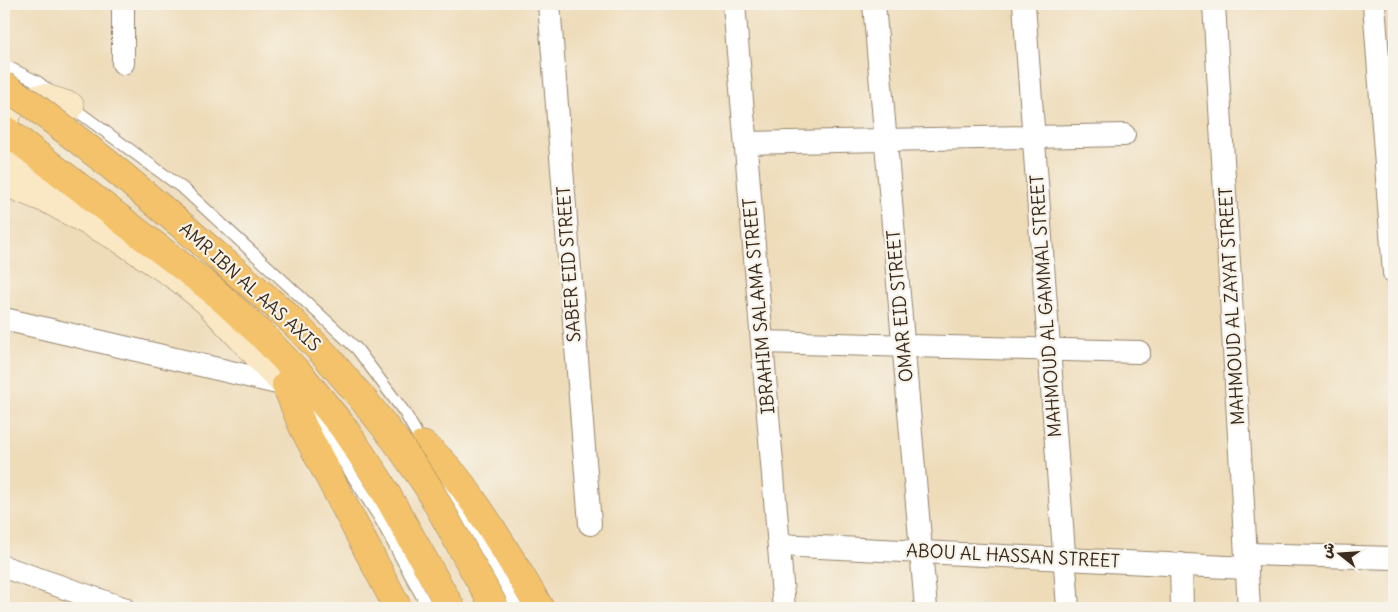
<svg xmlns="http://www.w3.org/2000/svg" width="1398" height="612" font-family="Delius,'Playpen Sans Arabic',sans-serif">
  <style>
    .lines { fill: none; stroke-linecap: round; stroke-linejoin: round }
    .lane-casing { stroke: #94836c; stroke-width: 13 }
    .street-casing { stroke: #94836c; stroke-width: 24 }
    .secondary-casing { stroke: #94836c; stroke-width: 29 }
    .primary-casing { stroke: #94836c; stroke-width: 29 }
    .lane { stroke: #fff; stroke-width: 11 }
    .street { stroke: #fff; stroke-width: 22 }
    .secondary { stroke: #fae7c3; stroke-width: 28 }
    .primary { stroke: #f3c26a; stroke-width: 28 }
    .primary-bridge-casing { stroke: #94836c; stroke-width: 29; stroke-linecap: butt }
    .primary-bridge { stroke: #f3c26a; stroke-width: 28 }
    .labels { text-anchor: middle; stroke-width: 4.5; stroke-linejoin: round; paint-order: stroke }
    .street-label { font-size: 18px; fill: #3b2a1e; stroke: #f7f3e8 }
  </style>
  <rect width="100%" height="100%" fill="#f7f3e8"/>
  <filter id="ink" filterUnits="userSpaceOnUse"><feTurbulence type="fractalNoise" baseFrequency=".02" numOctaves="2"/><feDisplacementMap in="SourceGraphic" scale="10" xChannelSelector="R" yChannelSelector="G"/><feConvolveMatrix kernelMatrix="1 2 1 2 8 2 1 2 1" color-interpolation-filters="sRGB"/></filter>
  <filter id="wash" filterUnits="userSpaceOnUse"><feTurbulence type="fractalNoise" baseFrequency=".0096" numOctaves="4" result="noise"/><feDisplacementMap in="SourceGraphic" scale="20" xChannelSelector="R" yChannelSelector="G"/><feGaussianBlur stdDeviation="1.12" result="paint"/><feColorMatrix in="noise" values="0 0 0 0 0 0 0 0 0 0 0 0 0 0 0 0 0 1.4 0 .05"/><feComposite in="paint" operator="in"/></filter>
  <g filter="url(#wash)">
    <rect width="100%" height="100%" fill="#eedcb9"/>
  </g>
  <g filter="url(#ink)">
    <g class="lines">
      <defs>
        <g id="lane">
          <polyline points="4,65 38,82 52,93"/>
          <polyline points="69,105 185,190 357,349 405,413 424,447"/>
          <polyline points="308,411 324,432 379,517 428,608"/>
          <polyline points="442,478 517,608"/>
        </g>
        <g id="street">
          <polyline points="549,4 590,524"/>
          <polyline points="734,4 784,608"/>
          <polyline points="874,4 926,608"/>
          <polyline points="1024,4 1068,608"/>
          <polyline points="1214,4 1249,608"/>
          <polyline points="1374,4 1394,273"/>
          <polyline points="123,63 123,4"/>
          <polyline points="746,143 1124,135"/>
          <polyline points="4,319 286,385"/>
          <polyline points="762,342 1139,352"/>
          <polyline points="779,545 1247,568"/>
          <polyline points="1246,554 1394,558"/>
          <polyline points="1181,564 1182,608"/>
          <polyline points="4,567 123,608"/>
        </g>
        <g id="secondary">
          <polyline points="4,122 7,113 17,101 45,98 70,106"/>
          <polyline points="4,145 13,161 46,194"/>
          <polyline points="4,182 49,200 119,238 180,279 207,301 286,385"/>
        </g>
        <g id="primary">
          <polyline points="4,129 214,291 260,333 303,378 343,427 378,479 451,608"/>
          <polyline points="286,385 303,427 398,608"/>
          <path d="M423 445C444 460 460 481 474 502 498 536 518 572 540 608"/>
        </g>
      </defs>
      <use href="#lane" class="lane-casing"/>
      <use href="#street" class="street-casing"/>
      <use href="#secondary" class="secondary-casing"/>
      <use href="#primary" class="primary-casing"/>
      <use href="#lane" class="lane"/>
      <use href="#street" class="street"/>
      <use href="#secondary" class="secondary"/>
      <use href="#primary" class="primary"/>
      <defs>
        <polyline id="primary-bridge" points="4,86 30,103 105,161 178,222 286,315 325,355 362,398 396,441 428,487 495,608"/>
      </defs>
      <use href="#primary-bridge" class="primary-bridge-casing"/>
      <use href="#primary-bridge" class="primary-bridge"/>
    </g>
  </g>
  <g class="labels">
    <g class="street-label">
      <text transform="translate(569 264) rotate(-94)" y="6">SABER EID STREET</text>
      <text transform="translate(250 287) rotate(42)" y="6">AMR IBN AL AAS AXIS</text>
      <text transform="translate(759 306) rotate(-95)" y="6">IBRAHIM SALAMA STREET</text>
      <text transform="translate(900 306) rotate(-95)" y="6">OMAR EID STREET</text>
      <text transform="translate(1046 306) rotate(-94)" y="6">MAHMOUD AL GAMMAL STREET</text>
      <text transform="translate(1232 306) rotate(-93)" y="6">MAHMOUD AL ZAYAT STREET</text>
      <text transform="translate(1013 556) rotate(3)" y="6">ABOU AL HASSAN STREET</text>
    </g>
  </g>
  <rect width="1398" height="612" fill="none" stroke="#f7f3e8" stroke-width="20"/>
  <g transform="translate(1340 554) rotate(287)" stroke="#f7f3e8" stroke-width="4" paint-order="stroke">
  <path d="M0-4L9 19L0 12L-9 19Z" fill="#3b2a1e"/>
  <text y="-8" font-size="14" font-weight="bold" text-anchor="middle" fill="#3b2a1e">ش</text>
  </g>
</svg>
